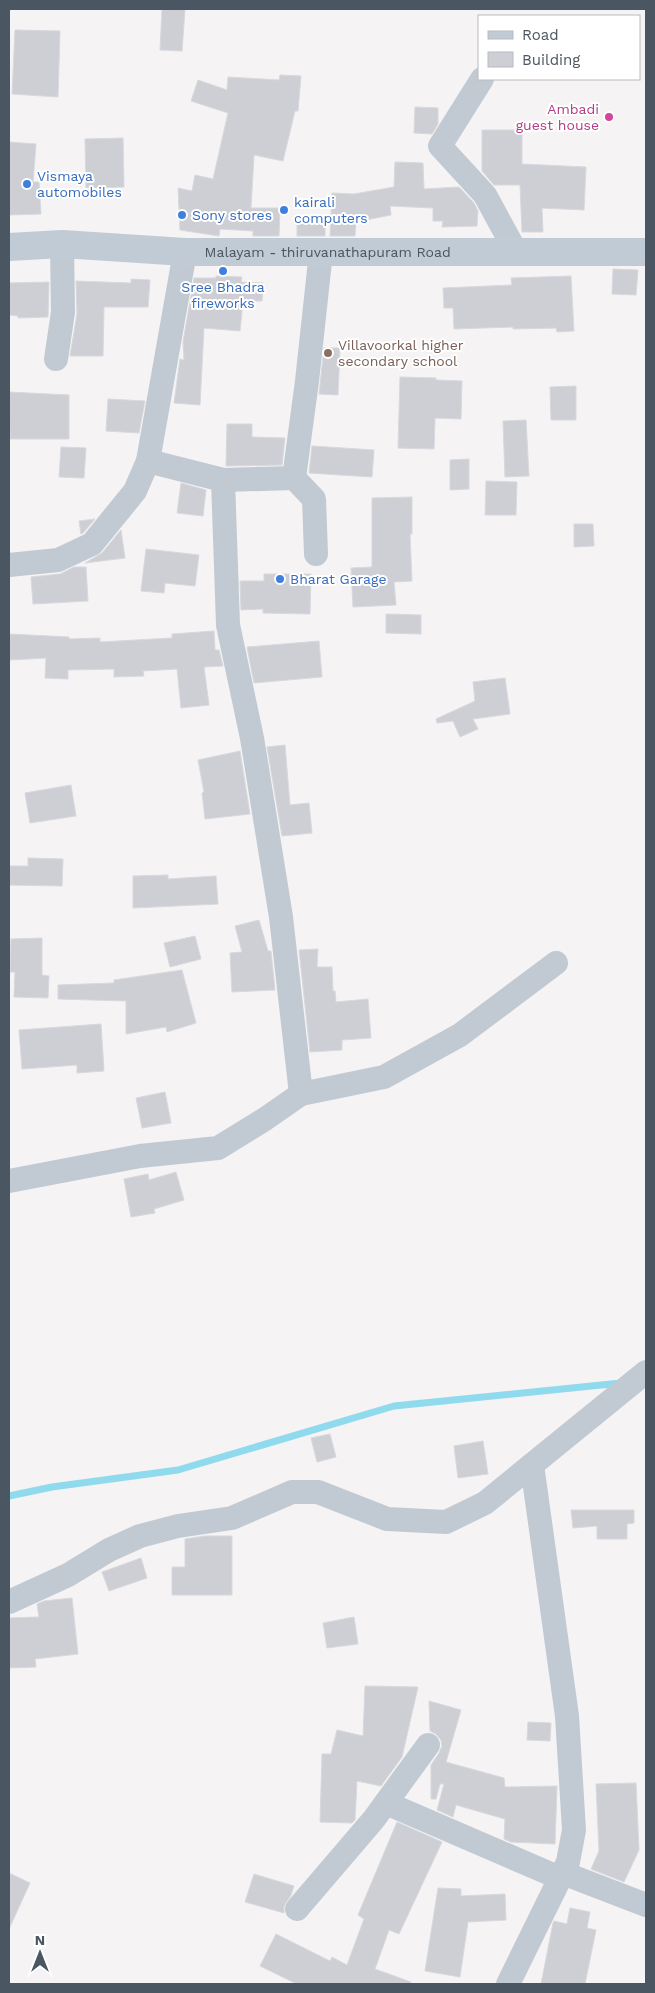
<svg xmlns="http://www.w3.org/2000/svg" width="655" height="1993" font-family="'Work Sans',sans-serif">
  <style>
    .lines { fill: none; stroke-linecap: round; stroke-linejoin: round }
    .stream { stroke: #90daee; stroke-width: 7 }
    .building { fill: #cdcfd5; stroke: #d7d9de }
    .street { stroke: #c1cad2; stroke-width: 24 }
    .secondary { stroke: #c1cbd6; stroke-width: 28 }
    .hotel-dot { fill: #d1479c; stroke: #fff; stroke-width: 2 }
    .shop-dot { fill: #3f7fe0; stroke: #fff; stroke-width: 2 }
    .education-dot { fill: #8d6e63; stroke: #fff; stroke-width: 2 }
    .labels { text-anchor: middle; stroke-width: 4; stroke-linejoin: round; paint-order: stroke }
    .hotel-label { font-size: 14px; fill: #b23c85; stroke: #fff; text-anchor: end }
    .shop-label { font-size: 14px; fill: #366cbe; stroke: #fff; text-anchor: start }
    .street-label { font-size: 14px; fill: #4a5661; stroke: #fff }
    .education-label { font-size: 14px; fill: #785e54; stroke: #fff; text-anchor: start }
  </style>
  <rect width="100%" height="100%" fill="#f5f3f3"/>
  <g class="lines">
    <polyline class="stream" points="9,1496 52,1487 178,1470 394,1406 621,1383"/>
  </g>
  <g class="building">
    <polygon points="162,9 185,9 182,51 160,50"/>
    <polygon points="15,30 60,31 58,97 12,94"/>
    <polygon points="280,75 301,76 298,111 295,111 283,161 254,155 251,208 280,208 279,236 253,236 253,231 220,229 219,236 180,230 178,188 192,191 195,175 213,179 228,113 191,101 198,80 227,90 228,77 279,80"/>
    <polygon points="415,107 438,108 438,124 432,134 414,133"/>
    <polygon points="482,130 522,130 522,164 586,167 584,210 542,208 543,232 522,232 520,185 494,185 482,171"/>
    <polygon points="123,138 124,187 86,188 85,139"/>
    <polygon points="9,142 36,144 33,182 39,182 41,214 9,215"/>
    <polygon points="395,162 423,163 424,189 459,187 474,203 478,211 477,226 442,227 443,221 433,221 433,208 390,206 391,215 356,222 355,236 330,236 332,193 354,194 394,187"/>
    <rect x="297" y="223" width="28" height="13"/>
    <polygon points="613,269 638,270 636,295 612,294"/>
    <polygon points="216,276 242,277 241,282 263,283 262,301 243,301 240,331 204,328 200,405 174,403 180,359 184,360 183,342 194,278 216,278"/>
    <polygon points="571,276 574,331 557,332 556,328 513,329 513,327 454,329 453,308 444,308 443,288 512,285 511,278"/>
    <polygon points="131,279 150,280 148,307 104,307 103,356 70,356 77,314 76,281 131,283"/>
    <polygon points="49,282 48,317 18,318 18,316 9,315 9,283"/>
    <polygon points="324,348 340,348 338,395 319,394"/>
    <polygon points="400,377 436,378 436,380 462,381 461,419 435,418 434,449 398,448"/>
    <polygon points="576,386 576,420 551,420 550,387"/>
    <polygon points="9,392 69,395 69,439 10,439"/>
    <polygon points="108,399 145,401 139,433 106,431"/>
    <polygon points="526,420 529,476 505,477 503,421"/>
    <polygon points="227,424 252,424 252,437 285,438 282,465 226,466"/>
    <polygon points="312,446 374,450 372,477 309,473"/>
    <polygon points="61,447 86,448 84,478 59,477"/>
    <polygon points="469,459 469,489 450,490 450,460"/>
    <polygon points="486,481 517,482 516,515 485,515"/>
    <polygon points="181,483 206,490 203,516 177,513"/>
    <polygon points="412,497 412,534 410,534 412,581 394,582 396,605 353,607 351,568 372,567 372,498"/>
    <polygon points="95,519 83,533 81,534 79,521"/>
    <polygon points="574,524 593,524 594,546 574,547"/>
    <polygon points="121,530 125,558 85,563 102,553"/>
    <polygon points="146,549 199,555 195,586 165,583 164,593 141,591"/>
    <polygon points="74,567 86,567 88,601 33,604 31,577 60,574"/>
    <polygon points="264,574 311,574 310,614 263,613 263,609 241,610 240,581 264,581"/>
    <polygon points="386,614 421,615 421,634 386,633"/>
    <polygon points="214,631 215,650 219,650 223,666 204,667 209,705 181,708 177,669 143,671 144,676 114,677 114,669 68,670 68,679 45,678 46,658 9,660 9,634 69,637 69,639 100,638 100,642 172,638 172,634"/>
    <polygon points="319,641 322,677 254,683 247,647"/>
    <polygon points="505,678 510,714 473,719 478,729 460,737 453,721 437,723 436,719 475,701 473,682"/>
    <polygon points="285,745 290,805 309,803 312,833 282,836 267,747"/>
    <polygon points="240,751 250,814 205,819 202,793 204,792 198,760"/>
    <polygon points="71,785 76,816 30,823 25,793"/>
    <polygon points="28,858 63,859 62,886 9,885 9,866 28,866"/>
    <polygon points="168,875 168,879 216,876 218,904 133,908 133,876"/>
    <polygon points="259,920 268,951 271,951 275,990 232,992 230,953 242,952 235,926"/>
    <polygon points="195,936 201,959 170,967 164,943"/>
    <polygon points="42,938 42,975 49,976 48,998 14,997 15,972 10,972 11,939"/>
    <polygon points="318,949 317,967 332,967 333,991 335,991 336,1002 368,999 371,1038 342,1040 342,1050 310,1052 299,950"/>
    <polygon points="182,970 196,1023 167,1032 166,1027 126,1034 126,1001 58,999 58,985 114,983 114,980"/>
    <polygon points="101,1024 104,1071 77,1073 77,1065 22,1069 19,1030"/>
    <polygon points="165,1092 171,1123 142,1128 136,1098"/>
    <polygon points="176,1172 184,1200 154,1209 155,1213 131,1217 124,1179 148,1174 149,1180"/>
    <polygon points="330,1434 336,1457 317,1462 311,1438"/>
    <polygon points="483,1441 488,1474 458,1478 454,1446"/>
    <polygon points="571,1510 634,1510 634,1523 627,1524 627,1539 597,1539 597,1526 573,1528"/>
    <polygon points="205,1536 232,1536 232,1595 172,1595 172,1567 185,1567 185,1539"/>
    <polygon points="141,1558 147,1578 109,1591 102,1572"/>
    <polygon points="72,1598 78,1654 35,1659 36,1667 9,1668 9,1618 39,1617 37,1604 44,1601"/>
    <polygon points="354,1617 358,1644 327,1648 323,1623"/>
    <polygon points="365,1686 418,1687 402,1757 381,1786 357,1781 355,1820 352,1823 320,1822 322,1754 331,1754 337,1730 363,1736"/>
    <polygon points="429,1701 461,1710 446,1762 504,1778 505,1787 557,1786 555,1844 511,1842 504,1839 505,1819 456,1805 453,1817 437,1810 444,1784 440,1784 436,1799 431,1799 431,1765 439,1753 442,1746 441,1740 436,1734 430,1731"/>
    <polygon points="528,1722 551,1723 550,1741 527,1740"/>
    <polygon points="636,1783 639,1850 624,1882 591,1869 599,1851 596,1784"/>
    <polygon points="397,1822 442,1842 399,1934 389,1930 375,1969 411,1982 410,1984 297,1984 260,1966 276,1934 330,1961 332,1957 347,1965 364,1919 358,1915"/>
    <polygon points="9,1873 30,1883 9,1929"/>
    <polygon points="254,1874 294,1886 291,1895 284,1906 284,1913 245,1902"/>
    <polygon points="438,1888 461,1889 461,1896 505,1894 506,1920 468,1922 460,1977 425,1971"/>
    <polygon points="570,1908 590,1912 587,1928 596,1930 585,1984 541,1984 553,1923 554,1921 567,1924"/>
  </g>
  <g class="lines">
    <g class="street">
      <polyline points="482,79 440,146 485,195 516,252"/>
      <polyline points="185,252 148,461 223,480 228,625 252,738 270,849 281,917 301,1094 384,1077 460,1035 556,963"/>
      <polyline points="56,359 63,312 62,244"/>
      <polyline points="294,478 307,381 321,252"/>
      <polyline points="223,480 294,478 314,499 316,554"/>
      <polyline points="9,565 58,560 92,544 135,491 148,461"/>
      <polyline points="9,1181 140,1156 218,1148 265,1119 301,1094"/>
      <polyline points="9,1602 68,1575 109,1550 140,1536 178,1526 232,1518 292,1492 318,1492 387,1519 446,1522 485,1503 646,1372"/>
      <polyline points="386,1803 560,1878"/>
      <polyline points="563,1873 646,1905"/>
      <polyline points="297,1909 374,1819 428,1745"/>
      <polyline points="508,1984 568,1862 574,1830 567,1716 532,1465"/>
    </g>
    <path class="secondary" id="s1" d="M9 247 62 244 185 252H646"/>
  </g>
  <circle class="hotel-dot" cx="609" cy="117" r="5"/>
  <g class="shop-dot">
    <circle cx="27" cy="184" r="5"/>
    <circle cx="284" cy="210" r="5"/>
    <circle cx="182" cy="215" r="5"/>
    <circle cx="223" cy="271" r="5"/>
    <circle cx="280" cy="579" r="5"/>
  </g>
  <circle class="education-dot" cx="328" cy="353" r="5"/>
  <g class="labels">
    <g class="hotel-label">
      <text x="599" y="114">Ambadi<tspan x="599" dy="16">guest house</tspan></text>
    </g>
    <g class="shop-label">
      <text x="37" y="181">Vismaya<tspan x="37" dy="16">automobiles</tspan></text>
      <text x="294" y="207">kairali<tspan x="294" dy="16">computers</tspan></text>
      <text x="192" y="220">Sony stores</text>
      <text x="223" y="292" text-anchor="middle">Sree Bhadra<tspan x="223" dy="16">fireworks</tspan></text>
      <text x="290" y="584">Bharat Garage</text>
    </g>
    <g class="street-label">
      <text dy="5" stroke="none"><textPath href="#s1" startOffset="319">Malayam - thiruvanathapuram Road</textPath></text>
    </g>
    <g class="education-label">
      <text x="338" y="350">Villavoorkal higher<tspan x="338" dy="16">secondary school</tspan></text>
    </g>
  </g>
  <rect width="655" height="1993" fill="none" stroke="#4a5661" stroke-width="20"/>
  <rect x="478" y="15" width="162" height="65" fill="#ffffff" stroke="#b7bbc0"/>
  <rect x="488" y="31" width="25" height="8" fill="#c1cbd6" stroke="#b7bbc0"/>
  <text x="522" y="40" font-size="15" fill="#4a5661">Road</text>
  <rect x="488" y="52" width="25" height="15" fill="#cdcfd5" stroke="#b7bbc0"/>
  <text x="522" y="65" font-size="15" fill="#4a5661">Building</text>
  <g transform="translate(40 1953)" stroke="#ffffff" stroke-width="4" paint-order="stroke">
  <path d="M0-4L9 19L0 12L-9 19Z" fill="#4a5661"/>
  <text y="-8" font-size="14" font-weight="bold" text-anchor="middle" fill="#4a5661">N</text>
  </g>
</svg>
